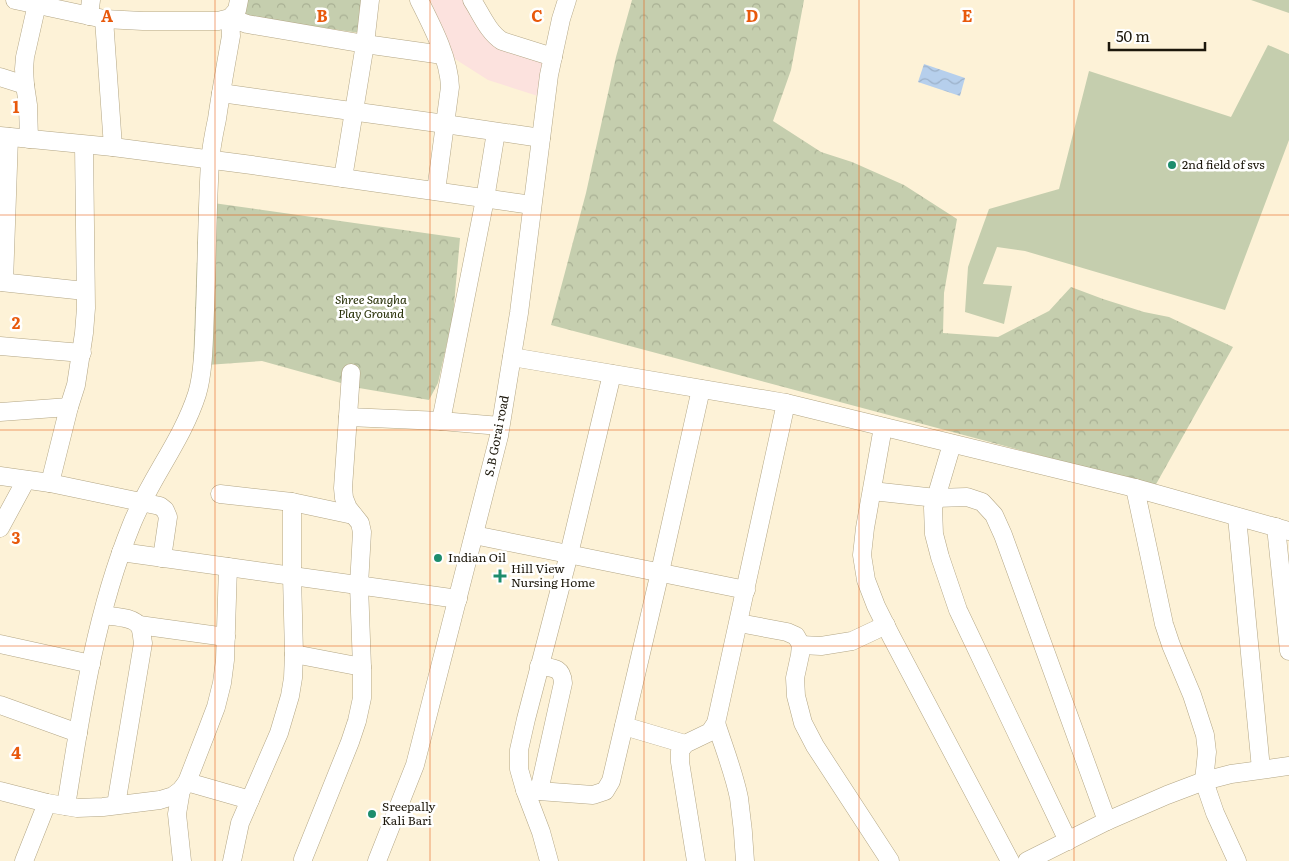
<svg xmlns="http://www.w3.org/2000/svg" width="1289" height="861" font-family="Literata,serif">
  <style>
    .education { fill: #fce2de }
    .forest { fill: url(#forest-crowns) }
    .pitch { fill: #c5ceae }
    .water { fill: url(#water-waves) }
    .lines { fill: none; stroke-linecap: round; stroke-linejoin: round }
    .minor-casing { stroke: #b3a685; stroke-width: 19 }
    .minor { stroke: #fff; stroke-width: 18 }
    .grid { fill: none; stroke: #e8590c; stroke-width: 1; stroke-opacity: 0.55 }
    .poi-dot { fill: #1d8d6d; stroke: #fff; stroke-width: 2 }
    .labels { text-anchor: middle; stroke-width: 5; stroke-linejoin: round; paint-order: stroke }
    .poi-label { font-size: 12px; fill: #1c170b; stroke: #fff; text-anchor: start }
    .park-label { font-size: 12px; font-style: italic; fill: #252e04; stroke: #fff }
    .street-label { font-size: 12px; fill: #1c170b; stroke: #fff }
    .grid-label { font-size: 16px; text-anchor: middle; font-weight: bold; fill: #e8590c; stroke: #fff; stroke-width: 5; stroke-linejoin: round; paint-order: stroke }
  </style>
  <defs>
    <pattern id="forest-crowns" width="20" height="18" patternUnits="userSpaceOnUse" patternTransform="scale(1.25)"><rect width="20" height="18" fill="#c5ceae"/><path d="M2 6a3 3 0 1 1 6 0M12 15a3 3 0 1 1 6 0" fill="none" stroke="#a9b094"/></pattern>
    <pattern id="water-waves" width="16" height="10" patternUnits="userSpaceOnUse" patternTransform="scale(1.25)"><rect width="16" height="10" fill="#b6cfec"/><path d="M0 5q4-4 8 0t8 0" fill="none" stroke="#9cb1c9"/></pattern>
  </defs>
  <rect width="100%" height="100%" fill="#fdf2d7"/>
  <polygon class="education" points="430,0 466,0 491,42 548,58 541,97 488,80 455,59 439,20"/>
  <g class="forest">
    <polygon points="244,0 370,0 367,34 242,16"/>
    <polygon points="632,0 804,0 791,70 773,121 821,152 852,162 904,185 957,219 944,293 943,333 998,337 1049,311 1071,287 1103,299 1144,312 1169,317 1233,347 1155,486 551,325 586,193 616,57"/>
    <polygon points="199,201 460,238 453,316 438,383 429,400 359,388 262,361 193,366"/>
  </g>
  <g class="pitch">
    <polygon points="1251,0 1289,0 1289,13"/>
    <polygon points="1268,45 1289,54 1289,140 1225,310 1025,251 997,247 983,284 1012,286 1004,324 965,312 968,267 989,209 1059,189 1089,71 1231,117"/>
  </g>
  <polygon class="water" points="924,64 965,78 960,96 918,82"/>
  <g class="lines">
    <defs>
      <g id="minor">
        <polyline points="15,0 104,19 143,21 218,21 230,18 237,10 239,0"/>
        <path d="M419 0C432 26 449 58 450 87L436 191"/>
        <path d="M472 0C481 14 488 32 502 41L553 57"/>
        <polyline points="89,16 91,0"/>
        <polyline points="104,19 113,147"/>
        <polyline points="0,77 25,85"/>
        <polyline points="221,93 445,124 541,138"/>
        <polyline points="0,136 113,147 252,165 532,205"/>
        <polyline points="29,139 28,105 25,85 24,69 25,57 37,4"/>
        <polyline points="343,178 365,44 370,0"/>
        <polyline points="0,282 85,291"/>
        <polyline points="4,282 9,137"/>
        <polyline points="0,346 82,353"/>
        <polyline points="512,357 786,403 1135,488 1289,531"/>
        <polyline points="0,412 69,407"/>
        <polyline points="348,417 441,421 500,426"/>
        <polyline points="441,421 485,199 496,132"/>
        <polyline points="883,427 865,528 862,555 866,580 876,606 891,636 1010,861"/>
        <polyline points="952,444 933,508 934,534 940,557 958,610 1068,841"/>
        <polyline points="0,476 50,483 160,506 165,510 168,517 162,558"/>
        <polyline points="50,483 69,407 76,385 84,333 86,308 84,145"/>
        <polyline points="1135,488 1164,624 1171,645 1192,695 1205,735 1207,752 1204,781 1215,813 1237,861"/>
        <polyline points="872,491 936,498 967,497 982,502 994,515 1003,535 1107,821"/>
        <polyline points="220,494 292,502 353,515"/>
        <polyline points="1237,517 1261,769"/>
        <polyline points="1276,527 1289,651"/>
        <polyline points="0,528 26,480"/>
        <polyline points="474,535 746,590"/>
        <polyline points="121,552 458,599"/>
        <path d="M103 615C113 617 134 616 140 627 142 632 142 638 143 643L116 805"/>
        <polyline points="739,623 787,632 796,636 801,645 800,655 795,678 796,696 803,723 815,746 890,861"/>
        <polyline points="139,625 226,637"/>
        <polyline points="0,644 91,664"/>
        <polyline points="801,645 821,646 852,641 886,625"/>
        <polyline points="294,654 362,667"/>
        <polyline points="0,705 78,733"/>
        <path d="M716 723C724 748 734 773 739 798 742 819 744 840 745 861"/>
        <polyline points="624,726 685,744"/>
        <polyline points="187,782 250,800"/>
        <polyline points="181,790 177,814 182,861"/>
        <polyline points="525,790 593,795 605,791 611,781 660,572 701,389"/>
        <polyline points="0,791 47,803 77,808 103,807 160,800 173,796 181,790 187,782 208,728 216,707 222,683 225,660 228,567"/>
        <path d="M539 791 563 683C562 667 553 668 539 666"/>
        <path d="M66 806C81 712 95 615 131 526 149 480 182 441 197 394 204 371 204 335 205 310 207 261 207 212 210 162 211 148 214 133 217 119 221 91 226 64 231 36L230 18 247 24 365 44 443 55"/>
        <polyline points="303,859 350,742 357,721 362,698 362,667 359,585 362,532 360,523 348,508 344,498 343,488 351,373"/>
        <polyline points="24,861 47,803"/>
        <polyline points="232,861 240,823 279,733 290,696 293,678 294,654 292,576 292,502"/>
        <polyline points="377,861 415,765 499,436 519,313 549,75 561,19 567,0"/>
        <polyline points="549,861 541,832 525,790 519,769 519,750 526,719 569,554 612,374"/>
        <polyline points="696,861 680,762 680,751 685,744 710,732 716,723 786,403"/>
        <polyline points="1027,861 1107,821 1167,795 1204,781 1231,774 1289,766"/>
      </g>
    </defs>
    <use href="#minor" class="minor-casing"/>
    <use href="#minor" class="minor"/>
  </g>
  <path class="grid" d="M215 0V861M430 0V861M644 0V861M859 0V861M1074 0V861M0 215H1289M0 430H1289M0 646H1289"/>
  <g class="poi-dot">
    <circle cx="1172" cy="165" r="5"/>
    <circle cx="438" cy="558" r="5"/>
    <path d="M497.5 568.5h5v5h5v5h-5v5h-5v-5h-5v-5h5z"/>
    <circle cx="372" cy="814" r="5"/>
  </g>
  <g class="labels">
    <g class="poi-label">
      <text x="1182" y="169">2nd field of svs</text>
      <text x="448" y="562">Indian Oil</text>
      <text x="511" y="573">Hill View<tspan x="511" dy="14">Nursing Home</tspan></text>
      <text x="382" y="811">Sreepally<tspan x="382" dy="14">Kali Bari</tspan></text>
    </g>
    <g class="park-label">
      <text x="371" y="304">Shree Sangha<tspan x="371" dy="14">Play Ground</tspan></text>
    </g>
    <g class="street-label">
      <text transform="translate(497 436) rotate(-79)" y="4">S.B Gorai road</text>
    </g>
  </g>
  <g class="grid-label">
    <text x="107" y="22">A</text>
    <text x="322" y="22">B</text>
    <text x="537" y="22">C</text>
    <text x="752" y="22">D</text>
    <text x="967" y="22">E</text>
    <text x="16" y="113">1</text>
    <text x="16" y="329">2</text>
    <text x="16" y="544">3</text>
    <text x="16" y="759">4</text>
  </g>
  <path d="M1109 42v8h96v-8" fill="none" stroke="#1c170b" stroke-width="2.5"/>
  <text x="1116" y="42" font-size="15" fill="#1c170b" stroke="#ffffff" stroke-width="4" paint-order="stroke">50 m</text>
</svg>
